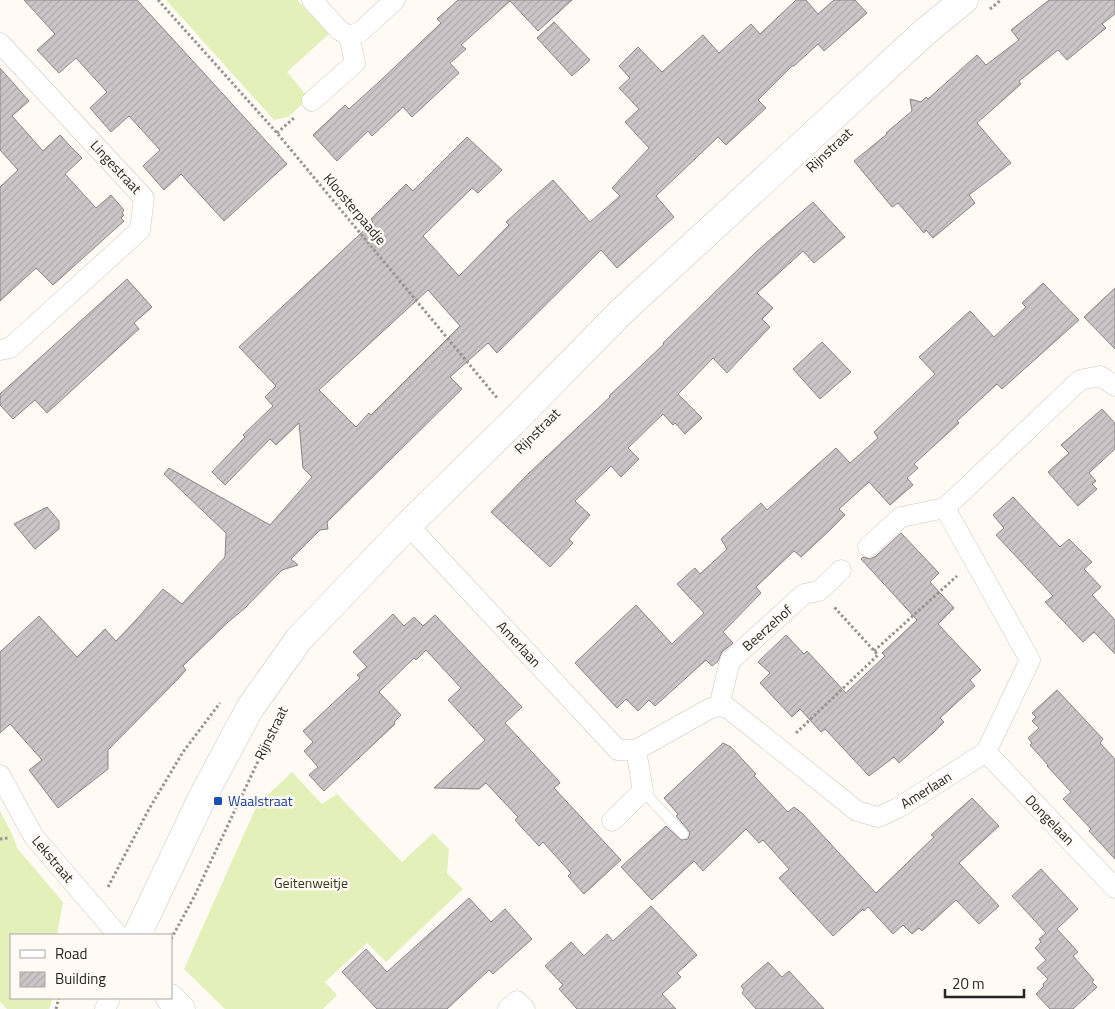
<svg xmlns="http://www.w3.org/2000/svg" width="1115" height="1009" font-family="'Titillium Web',sans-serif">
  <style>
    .grass { fill: #e4f0b9 }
    .building { fill: url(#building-hatch); stroke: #8b8487; fill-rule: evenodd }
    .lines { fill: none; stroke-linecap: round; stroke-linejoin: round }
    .lane-casing { stroke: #cbc6c1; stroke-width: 11 }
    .street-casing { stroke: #cbc6c1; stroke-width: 21 }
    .secondary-casing { stroke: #cbc6c1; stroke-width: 29 }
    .path { stroke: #979490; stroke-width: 3; stroke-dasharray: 2.5 2.5; stroke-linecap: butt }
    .lane { stroke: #fff; stroke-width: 10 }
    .street { stroke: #fff; stroke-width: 20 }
    .secondary { stroke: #fff; stroke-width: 28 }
    .transit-dot { fill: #1a4fb4; stroke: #fffaf4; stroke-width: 2 }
    .labels { text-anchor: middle; stroke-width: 5; stroke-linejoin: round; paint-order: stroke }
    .street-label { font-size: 14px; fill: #282624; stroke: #fffaf4 }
    .transit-label { font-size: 14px; fill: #164399; stroke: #fffaf4; text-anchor: start }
    .park-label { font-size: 14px; fill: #353c16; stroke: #fffaf4 }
  </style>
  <defs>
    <pattern id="building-hatch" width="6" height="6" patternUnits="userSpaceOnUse" patternTransform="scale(1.25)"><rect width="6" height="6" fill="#ccc5c7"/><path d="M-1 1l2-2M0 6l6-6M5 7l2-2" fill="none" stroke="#afa9ab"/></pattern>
  </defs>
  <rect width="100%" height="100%" fill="#fffaf4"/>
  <g class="grass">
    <polygon points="166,0 297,0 329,34 287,72 309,98 288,117 274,120"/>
    <polygon points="292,772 322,804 337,794 402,862 433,833 449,849 447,873 463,889 386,962 367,943 325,982 337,995 323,1009 225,1009 184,969 257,805"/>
    <polygon points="0,811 12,834 17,848 63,902 57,935 11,935 11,998 53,998 49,1009 7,1009 0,1002"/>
  </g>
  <g class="building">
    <polygon points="24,0 137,0 287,164 224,221 181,174 164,190 143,166 160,150 129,116 111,132 90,108 107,92 76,58 59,73 37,50 55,34"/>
    <polygon points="458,0 572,0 538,31 510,1 461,45 466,49 450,63 459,73 428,102 412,117 403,107 372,136 368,131 337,161 313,135 345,105 349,109 380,81 441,23 437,19"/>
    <path d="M796 0H806L818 14 834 0H855L867 13 824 51 818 44 794 66H792L758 100 766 108 726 145 718 137 656 196 674 217 617 268 601 250 497 353 488 343 450 377 462 389 327 522 328 529 320 530 291 559 298 565 282 570 245 608 227 623 183 666 186 670 178 679 108 750V769L58 808 29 770 42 760 10 724 0 733V652L39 616 77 657 105 629 116 641 136 620 163 589 182 604 225 557 226 533 164 474 169 468 270 525 312 477 303 468 299 423 276 445 270 439 225 485 212 472 245 437 243 435 273 406 265 397 276 386 239 347 373 222 371 219 406 184 413 191 467 137 502 170 478 193 472 188 423 236 459 276 509 225 506 222 553 180 590 222 620 196 612 188 649 148 625 122 639 109 619 88 630 78 619 66 638 47 662 72 703 35 719 53 751 24 760 34ZM428 290 460 326 371 415 369 413 356 427 319 390Z"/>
    <polygon points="1049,0 1115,0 1115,14 1102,24 1106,28 1067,60 1058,50 1019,81 1021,84 977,123 1011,163 969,195 975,203 933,238 926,230 924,233 898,203 892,207 854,161 887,134 886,133 912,111 910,99 921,102 926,97 928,99 977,55 986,65 1019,40 1011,30"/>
    <polygon points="554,22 590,60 572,76 537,38"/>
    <polygon points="0,68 29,101 12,116 43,151 60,135 71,147 82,158 65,174 96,208 111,195 124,210 122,213 124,215 121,218 124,221 53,285 36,268 0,301 0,187 18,170 0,150"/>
    <polygon points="813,202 845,237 814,263 803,251 757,293 773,308 762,319 770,327 727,373 713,358 678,394 702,418 685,434 675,423 673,425 663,414 628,448 639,459 621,477 611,466 575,501 590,515 569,539 573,543 550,567 491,512 529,473 610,397 609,396 664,344 663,343 756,252"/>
    <polygon points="127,279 152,307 134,323 139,329 47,413 35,400 13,419 0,405 0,394"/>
    <polygon points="1043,283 1079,320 1002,389 997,384 957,421 959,423 914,464 918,468 907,478 913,485 890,505 869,482 839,509 845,515 828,532 801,557 794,551 756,587 761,593 723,632 733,643 722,652 718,661 712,666 706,660 655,706 649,700 638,711 626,699 617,708 575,663 636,605 672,644 704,613 677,584 695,568 700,574 727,549 721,539 761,503 767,510 836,448 850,463 878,438 874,432 935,374 919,357 970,311 994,337 1026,307 1022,303"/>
    <polygon points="1115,288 1115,349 1084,317"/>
    <polygon points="822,342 851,372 820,399 793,369"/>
    <polygon points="1102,409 1115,423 1115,449 1089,473 1096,481 1092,484 1097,489 1078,506 1048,472 1069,453 1061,445"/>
    <polygon points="1013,497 1060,547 1069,539 1092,562 1084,569 1101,587 1092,595 1115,620 1115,654 1094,632 1083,642 1045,602 1053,596 996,535 1004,528 993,515"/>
    <polygon points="47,507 59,521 59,529 35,549 14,524"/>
    <polygon points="901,533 939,573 930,582 954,608 938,624 981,670 970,680 975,686 940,718 944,722 934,732 899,763 894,757 869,776 825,729 821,732 800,709 792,717 760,683 770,673 758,662 786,635 804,654 807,651 846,693 885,656 882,653 917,620 861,559 863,557 870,559 876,556"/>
    <polygon points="393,614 404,626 414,617 423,626 435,615 522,707 505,723 558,780 560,783 554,788 621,860 584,894 568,876 571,873 543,842 539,846 523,829 515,820 518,817 486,783 479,789 434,788 485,740 448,700 461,688 426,650 416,660 414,658 379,692 401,715 394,722 395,724 324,791 309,775 318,767 304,751 313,742 303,731 360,678 357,675 367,667 353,652"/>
    <polygon points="1057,690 1103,739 1100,743 1115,759 1115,859 1089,831 1091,829 1063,799 1071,792 1047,766 1048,765 1030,745 1032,743 1028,738 1039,728 1032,721 1036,717 1032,713"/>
    <polygon points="723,743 731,747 756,774 754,776 788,812 794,807 803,814 876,893 934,837 931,835 972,798 999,826 959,863 999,906 979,924 956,900 922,931 919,928 912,934 903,925 893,934 868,907 864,911 863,909 833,936 779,878 789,869 763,840 759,843 746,829 703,871 694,861 652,900 621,867 666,826 681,840 688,839 690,833 688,830 676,816 678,814 664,798"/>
    <polygon points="1041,869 1078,909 1057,929 1078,952 1073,956 1094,980 1092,982 1097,987 1073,1009 1050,1009 1036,994 1044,986 1043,984 1048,979 1037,968 1046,960 1035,948 1041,942 1039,939 1046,933 1012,896"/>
    <polygon points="469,898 491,922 505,909 532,939 493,974 489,970 447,1009 377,1009 342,972 366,949 387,972"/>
    <polygon points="651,906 697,955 677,973 681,977 662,994 676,1009 577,1009 559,989 563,985 545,966 571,942 584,956 607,934 613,941"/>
    <polygon points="768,962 782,977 789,971 824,1009 756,1009 742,993 744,990 741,986"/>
  </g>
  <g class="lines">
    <defs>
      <polyline id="lane" points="643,791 683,834"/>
      <g id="street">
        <polyline points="312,0 339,30 349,36 360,32 395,0"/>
        <polyline points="0,43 144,198 140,230 10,348 0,350"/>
        <polyline points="312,101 355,63 349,36"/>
        <polyline points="408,525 618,750 636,750 709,709 719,706 728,708 857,811 878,817 898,808 986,752 1030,660 945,508 1080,380 1100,376 1115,386"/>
        <polyline points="868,547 901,517 945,508"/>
        <polyline points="719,706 730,661 804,594 819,591 841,570"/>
        <polyline points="986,752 1115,888"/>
        <polyline points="0,775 34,837 118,935"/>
        <polyline points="612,821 643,791 636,750"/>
        <polyline points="105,1009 110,998"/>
        <polyline points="508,1009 517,1001 525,1009"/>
      </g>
      <g id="secondary">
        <polyline points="137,935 203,796 250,708 299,639 408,525 517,418 621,312 926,31 964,0"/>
        <polyline points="170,998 181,1009"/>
      </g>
    </defs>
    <use href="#lane" class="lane-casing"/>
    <use href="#street" class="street-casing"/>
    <use href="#secondary" class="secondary-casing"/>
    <g class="path">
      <polyline points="158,0 277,133 498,399"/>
      <polyline points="990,9 1001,0"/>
      <polyline points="277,133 295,117"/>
      <polyline points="874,651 957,576"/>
      <polyline points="796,733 878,655 834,607"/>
      <polyline points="0,839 8,838"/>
      <polyline points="108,887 149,809 183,752 220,703"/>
      <polyline points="171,939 194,897 278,719"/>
      <polyline points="56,1009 59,998"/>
    </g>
    <use href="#lane" class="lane"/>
    <use href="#street" class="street"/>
    <use href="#secondary" class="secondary"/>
  </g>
  <rect class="transit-dot" x="213" y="796" width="10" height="10" rx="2.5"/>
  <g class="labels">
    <g class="street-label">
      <text transform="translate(829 150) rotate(-43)" y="5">Rijnstraat</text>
      <text transform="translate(116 167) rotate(47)" y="5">Lingestraat</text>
      <text transform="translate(355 209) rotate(50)" y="5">Kloosterpaadje</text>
      <text transform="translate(537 431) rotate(-45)" y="5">Rijnstraat</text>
      <text transform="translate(767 628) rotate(-42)" y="5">Beerzehof</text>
      <text transform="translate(519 644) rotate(47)" y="5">Amerlaan</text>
      <text transform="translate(271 733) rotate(-64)" y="5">Rijnstraat</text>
      <text transform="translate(926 790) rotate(-32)" y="5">Amerlaan</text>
      <text transform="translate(1050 820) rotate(46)" y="5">Dongelaan</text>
      <text transform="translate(53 859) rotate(50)" y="5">Lekstraat</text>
    </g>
    <g class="transit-label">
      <text x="228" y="806">Waalstraat</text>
    </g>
    <g class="park-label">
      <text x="311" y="888">Geitenweitje</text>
    </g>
  </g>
  <rect x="10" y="934" width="162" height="65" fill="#fffaf4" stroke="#a9a5a1"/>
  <rect x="20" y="950" width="25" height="8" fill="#ffffff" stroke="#a9a5a1"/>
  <text x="55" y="959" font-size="15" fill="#282624">Road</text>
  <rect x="20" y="972" width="25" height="15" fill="url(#building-hatch)" stroke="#a9a5a1"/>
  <text x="55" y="984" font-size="15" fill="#282624">Building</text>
  <path d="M945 989v8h79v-8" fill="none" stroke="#282624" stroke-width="2.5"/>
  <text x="952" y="989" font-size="15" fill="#282624" stroke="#fffaf4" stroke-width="4" paint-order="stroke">20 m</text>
</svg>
